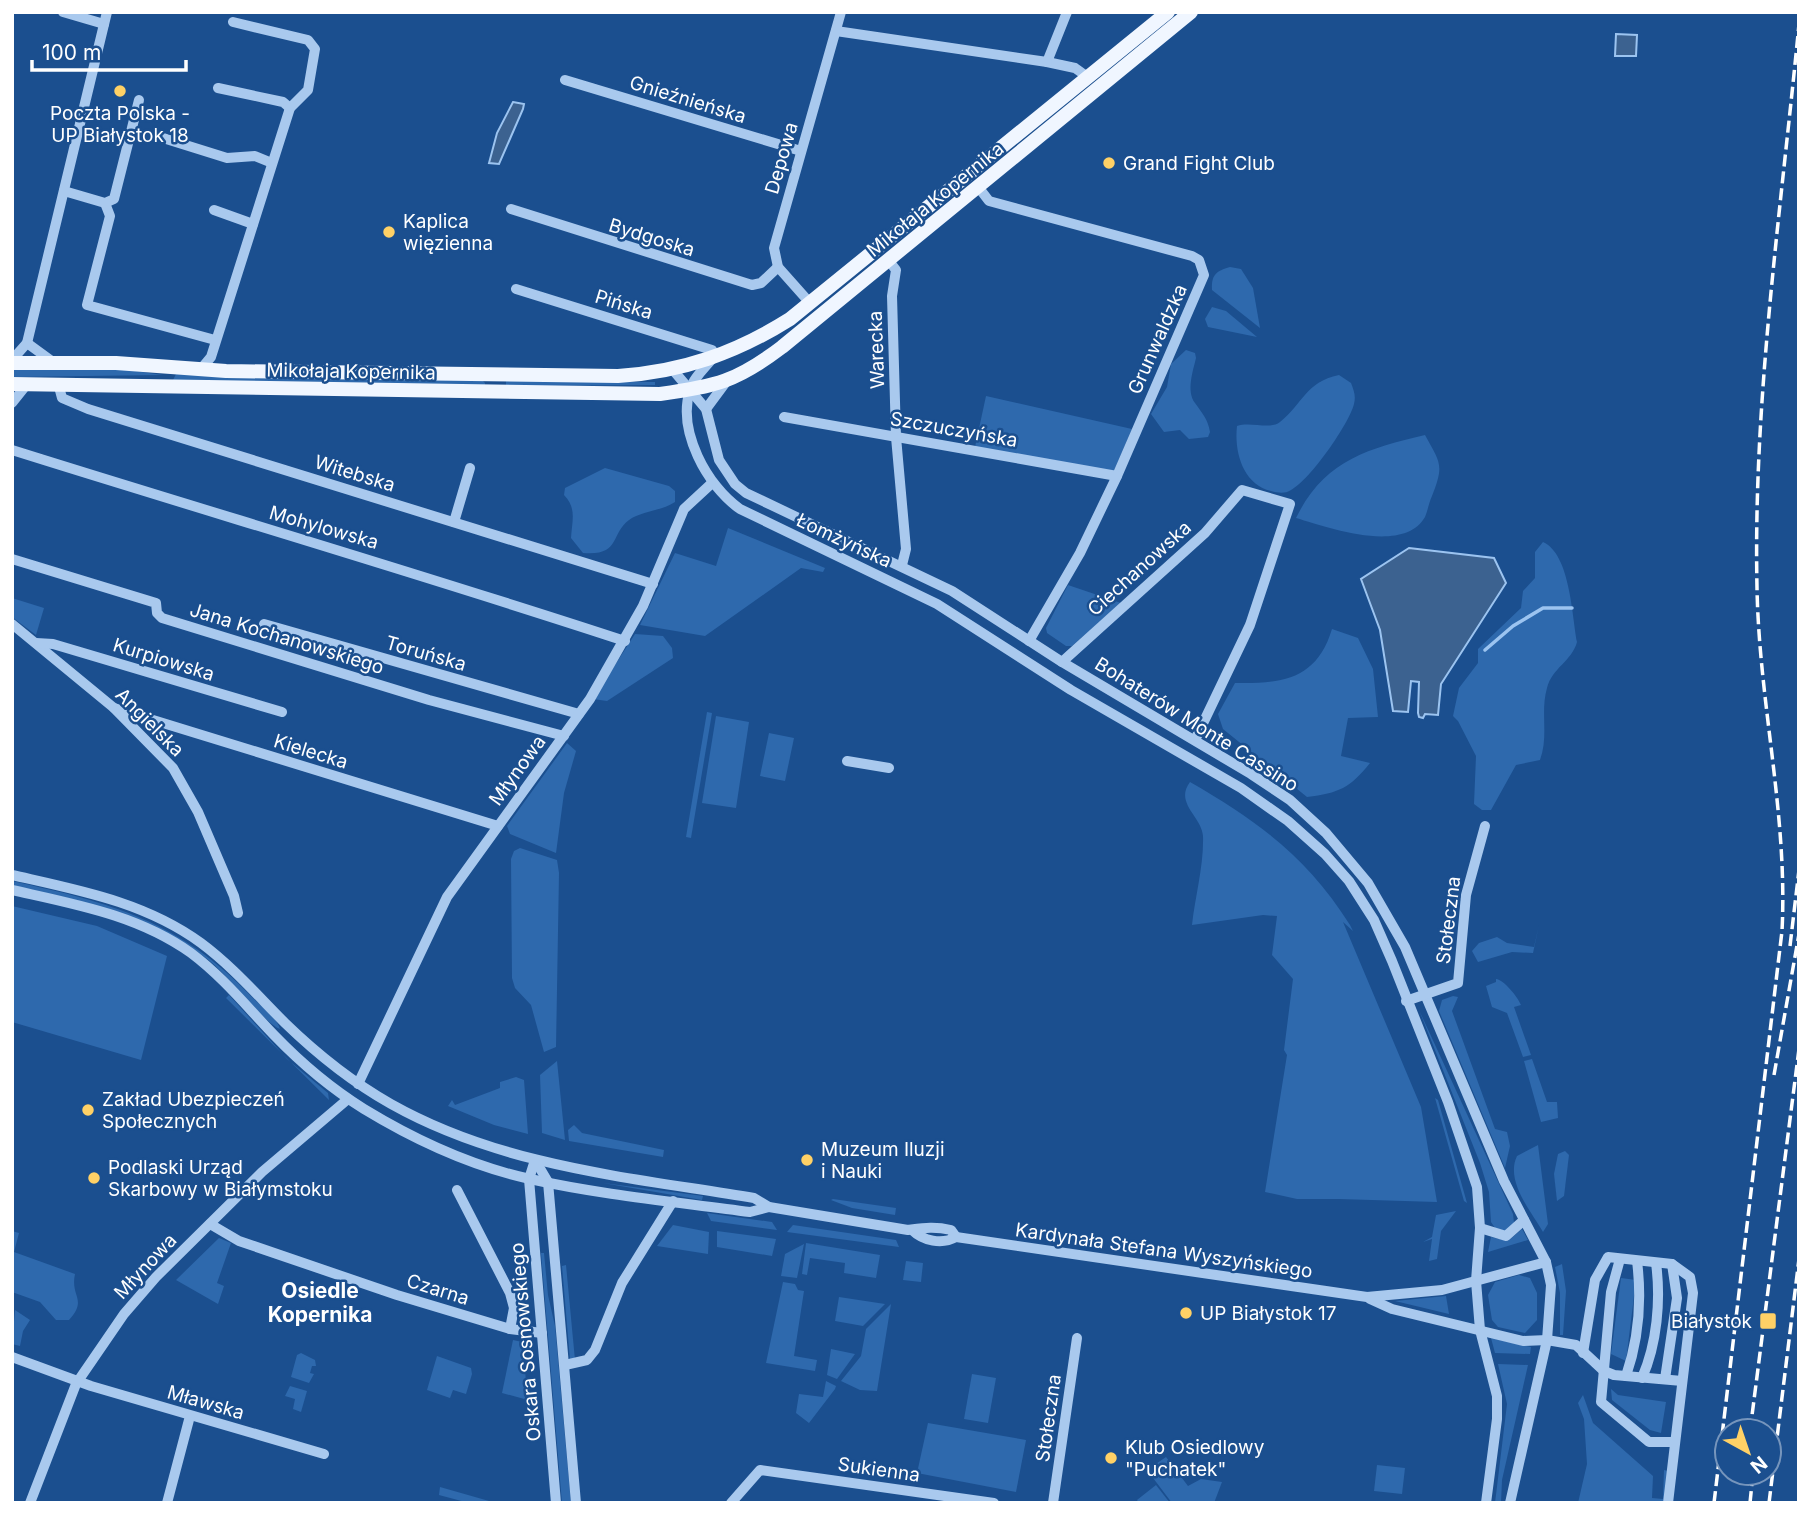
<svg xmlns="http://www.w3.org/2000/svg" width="1811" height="1515" font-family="Inter,sans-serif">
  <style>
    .green { fill: #2e69ad }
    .water { fill: #3c6290; stroke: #9cc4f0; stroke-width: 2 }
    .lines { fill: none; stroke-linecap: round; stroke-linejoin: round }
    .stream { stroke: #9cc4f0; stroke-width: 3.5 }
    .minor { stroke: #a9c9ee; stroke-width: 10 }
    .major { stroke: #f0f6ff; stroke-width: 14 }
    .rail { stroke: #fff; stroke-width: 3.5; stroke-dasharray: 12 5; stroke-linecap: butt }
    .poi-dot { fill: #ffd166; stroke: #1b4f8f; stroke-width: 2.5 }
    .labels { text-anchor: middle; stroke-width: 5; stroke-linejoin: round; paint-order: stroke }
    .street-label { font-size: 19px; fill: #fff; stroke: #1b4f8f }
    .poi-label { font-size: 19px; fill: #fff; stroke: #1b4f8f; text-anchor: start }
    .neighbourhood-label { font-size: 21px; font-weight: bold; fill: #fff; stroke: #1b4f8f }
  </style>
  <rect width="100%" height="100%" fill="#1b4f8f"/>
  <g class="green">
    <path d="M1230 267 1241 269 1253 288 1260 328 1212 290C1211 275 1216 271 1230 267Z"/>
    <polygon points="1212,307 1226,311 1257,337 1208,327 1205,319"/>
    <path d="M1186 350 1195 353 1196 358C1193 371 1186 391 1195 403 1202 413 1208 419 1210 432L1208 437 1189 439 1180 430 1164 432 1151 414 1167 387 1171 364Z"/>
    <polygon points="12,369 128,370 163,375 12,377"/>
    <polygon points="176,374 483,381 485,383 485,386 173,380"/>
    <path d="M1339 375 1351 383C1354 391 1356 396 1354 404 1349 424 1310 480 1291 490 1285 494 1278 493 1271 491 1243 484 1234 452 1237 426 1250 421 1270 430 1280 422 1303 404 1305 382 1339 375Z"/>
    <polygon points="506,381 655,382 655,385 506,386"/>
    <polygon points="986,396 1132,429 1114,471 975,447"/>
    <path d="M1425 435C1441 464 1444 465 1432 496 1429 502 1428 510 1425 517 1403 555 1327 527 1296 518 1324 461 1366 449 1425 435Z"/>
    <path d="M605 468 669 486 675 491V502C662 511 641 511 629 520 610 534 621 556 583 553L571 538C572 521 577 508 564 495L565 488Z"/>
    <polygon points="728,528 825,568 823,572 801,568 705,636 640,625 675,553 716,566"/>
    <path d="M1543 542C1570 554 1572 615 1577 642 1572 661 1552 668 1547 688 1540 712 1549 736 1540 760L1516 765 1491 810H1482L1474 804 1476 756 1458 721 1453 716 1459 688 1478 663V649L1521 608 1523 591 1535 578V552Z"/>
    <polygon points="1068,585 1121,603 1072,646 1066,646 1047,633 1046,628"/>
    <polygon points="12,598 44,608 36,635 12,617"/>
    <path d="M1332 629 1358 638 1373 669 1378 717 1348 718 1341 756 1370 763C1350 788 1339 793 1307 797L1223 729 1218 714 1235 683C1283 684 1317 679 1332 629Z"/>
    <polygon points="635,634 663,636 672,648 673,658 607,701 593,699"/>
    <polygon points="707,712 712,713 691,838 686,837"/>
    <polygon points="716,716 749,722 736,808 702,803"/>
    <polygon points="769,733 794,738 785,781 760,776"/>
    <polygon points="567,743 576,751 564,793 556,853 510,834 507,826"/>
    <path d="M1190 782C1258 821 1308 858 1350 925L1353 931 1343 922 1421 1107 1437 1202 1339 1199H1297L1265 1192 1287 1055 1284 1050 1293 979 1272 955 1277 916 1263 915 1192 925C1195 897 1204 865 1203 836 1202 817 1174 803 1190 782Z"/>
    <polygon points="520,848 557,860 559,873 556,1047 544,1052 531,1005 515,988 512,978 511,859 514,851"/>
    <path d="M12 881C112 903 180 921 253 998 261 1006 277 1018 280 1029 264 1023 229 977 211 962 153 915 83 901 12 886Z"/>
    <polygon points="12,906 97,926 167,956 141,1060 12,1022"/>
    <polygon points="1539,925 1533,953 1512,952 1478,962 1472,951 1479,943 1497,937 1507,943 1534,947"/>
    <path d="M1496 979C1504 980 1518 997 1521 1005L1514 1007 1531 1055 1523 1057 1507 1013 1492 1007 1486 986 1496 982Z"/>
    <polygon points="229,995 287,1059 328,1093 329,1100 226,998"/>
    <polygon points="1453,996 1458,997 1452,1011 1495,1129 1507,1132 1510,1146 1505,1168 1439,1011 1442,1000"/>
    <polygon points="1419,1010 1513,1214 1514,1223 1505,1231 1495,1228 1491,1222 1489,1192 1480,1163"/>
    <polygon points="1532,1059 1547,1102 1557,1102 1558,1118 1541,1122 1524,1061"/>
    <polygon points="557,1061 565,1140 542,1133 540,1075"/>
    <polygon points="516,1077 524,1080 528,1134 494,1125 448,1106 452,1100 455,1105 500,1088 500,1082"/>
    <polygon points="1435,1098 1438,1100 1467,1203 1464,1201"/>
    <polygon points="574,1125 582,1133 664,1150 663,1157 569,1141 568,1130"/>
    <path d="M1538 1145 1548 1224 1543 1232C1531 1211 1505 1181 1517 1156Z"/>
    <polygon points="1565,1151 1569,1155 1564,1196 1557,1201 1554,1174 1558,1154"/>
    <polygon points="603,1183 703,1196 702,1200"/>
    <polygon points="833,1199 896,1208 895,1215 852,1208 831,1200"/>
    <polygon points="1456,1211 1441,1231 1437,1259 1429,1261 1432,1239 1423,1242 1432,1237 1436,1215"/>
    <polygon points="707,1213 772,1222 777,1230 711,1221"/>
    <polygon points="673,1225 709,1232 708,1254 657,1246"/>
    <polygon points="793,1225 896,1240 899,1247 787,1232"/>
    <polygon points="1522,1229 1528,1240 1488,1252 1491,1237 1508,1241"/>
    <path d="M12 1231 19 1233 14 1252 75 1274C70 1297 88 1299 69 1320H56L40 1302 12 1292Z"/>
    <polygon points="717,1231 776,1239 772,1256 717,1247"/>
    <polygon points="219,1238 231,1243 217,1283 224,1286 218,1304 176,1280"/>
    <polygon points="806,1243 880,1255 876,1278 844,1273 845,1263 810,1258 807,1275 802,1274"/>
    <polygon points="804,1244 797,1278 781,1276 785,1254"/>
    <polygon points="541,1253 544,1253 548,1295 555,1326 571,1503 562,1503"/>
    <polygon points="906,1261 923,1263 921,1282 903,1280"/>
    <polygon points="1562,1264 1566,1291 1563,1335 1560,1335 1560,1293 1555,1267"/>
    <polygon points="566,1265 575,1360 570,1360 562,1266"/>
    <polygon points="1519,1275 1530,1278 1537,1293 1537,1320 1525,1333 1498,1327 1492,1320 1488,1295 1495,1282"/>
    <polygon points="1621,1278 1636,1280 1626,1361 1611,1354"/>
    <polygon points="783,1282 795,1284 798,1290 804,1291 794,1356 817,1360 815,1371 766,1363"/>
    <polygon points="1446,1296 1449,1314 1395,1301"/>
    <polygon points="839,1297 885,1304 863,1326 835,1321"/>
    <polygon points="891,1304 877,1391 860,1390 841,1381 861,1356 866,1329"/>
    <polygon points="15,1310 30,1320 23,1331 20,1346 12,1344"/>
    <polygon points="1491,1338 1531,1347 1530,1354 1495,1353"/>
    <polygon points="513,1340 522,1342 528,1400 502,1393"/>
    <polygon points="831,1349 855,1354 837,1379 827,1375"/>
    <polygon points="301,1353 315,1360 316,1366 312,1366 310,1373 314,1374 309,1383 291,1377 297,1355"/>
    <polygon points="437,1356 471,1368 472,1374 466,1394 453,1390 450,1398 427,1390"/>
    <polygon points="1498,1364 1528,1365 1502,1480 1501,1503 1495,1503 1507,1404"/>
    <polygon points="972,1374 996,1378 988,1423 964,1419"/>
    <polygon points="826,1381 836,1386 835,1389 809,1423 796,1413 799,1394 823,1397"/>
    <polygon points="290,1386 307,1391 301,1412 293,1409 295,1399 285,1396"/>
    <polygon points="1611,1389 1618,1395 1666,1402 1661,1433 1650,1430 1612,1400"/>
    <polygon points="1583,1395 1593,1423 1653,1476 1652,1498 1663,1499 1664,1470 1668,1471 1664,1503 1578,1503 1587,1464 1584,1419 1578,1403"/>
    <polygon points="928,1423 1026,1440 1016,1492 917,1473"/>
    <polygon points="1166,1457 1188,1486 1201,1479 1222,1482 1214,1503 1172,1503 1147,1470"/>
    <polygon points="1377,1465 1405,1468 1402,1494 1374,1491"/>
    <polygon points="1156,1485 1170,1503 1139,1503 1137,1500"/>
    <polygon points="440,1487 496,1503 469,1503 439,1495"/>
  </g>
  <g class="water">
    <polygon points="1616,34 1637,35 1636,56 1615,56"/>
    <polygon points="513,102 524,104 523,109 499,164 489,163 497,133"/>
    <polygon points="1409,548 1494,558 1506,583 1441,684 1438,715 1425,714 1423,718 1419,717 1418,713 1419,682 1411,681 1408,712 1393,711 1380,630 1361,579"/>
  </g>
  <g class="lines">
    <polyline class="stream" points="1485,650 1513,626 1543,608 1572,608"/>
    <g class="minor">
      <polyline points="63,12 104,24"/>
      <polyline points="1067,12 1047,62 1075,68 1089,78"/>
      <polyline points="836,31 1047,62"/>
      <polyline points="565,80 801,151"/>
      <polyline points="218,88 283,102 290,108"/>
      <polyline points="163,138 227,158 255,156 272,163"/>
      <polyline points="979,188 989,201 1192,256 1199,260 1204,275 1117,476 1080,553 1029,641"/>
      <polyline points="64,191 105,203 114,199 139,100"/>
      <polyline points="105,203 110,216 87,305 215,340"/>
      <polyline points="511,209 752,285 761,283 778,267"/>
      <polyline points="214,210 253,224"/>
      <polyline points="889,261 896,270 892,296 896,437 906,549 902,565"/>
      <path d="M516 289 712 350V359C705 368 693 378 690 390 677 431 707 486 740 509L937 604 1071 690 1241 788 1288 821 1325 854 1349 881 1374 920 1392 961 1448 1102 1477 1187 1480 1228 1476 1281 1480 1330 1497 1396V1419L1486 1503"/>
      <polyline points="810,303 778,267 774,248 841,12"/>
      <polyline points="27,343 53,362"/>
      <polyline points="12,360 27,343 107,12"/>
      <polyline points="201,369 211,357 290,108 308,90 315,49 308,40 233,22"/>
      <polyline points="673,370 706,409 719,460 735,484 746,493 952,591 1062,662 1251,774 1290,800 1326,833 1368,883 1405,947 1504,1181 1546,1262 1551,1285 1547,1340 1510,1503"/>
      <polyline points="58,383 62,398 88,409 653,584"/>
      <polyline points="12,403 28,383"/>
      <polyline points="706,409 726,382"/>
      <polyline points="784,417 1117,476"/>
      <path d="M12 450C216 514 421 574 625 641"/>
      <polyline points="454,522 470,468"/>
      <polyline points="12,559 156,603 157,613 162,618 429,700 564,736"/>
      <polyline points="12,624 114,708 173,768 198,812 234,896 238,913"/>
      <polyline points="264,624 579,714"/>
      <polyline points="36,643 53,644 282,712"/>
      <polyline points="1062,662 1205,533 1242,490 1290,504 1250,625 1195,740"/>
      <polyline points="114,708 498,826"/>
      <polyline points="847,761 889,768"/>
      <path d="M12 875C78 890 145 902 201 943 232 966 258 996 285 1023 317 1054 352 1082 391 1104 503 1167 629 1177 754 1198L769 1207 908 1230C923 1228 934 1226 951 1230L956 1237"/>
      <path d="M12 890C74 904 138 915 191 953 223 977 247 1007 274 1035 301 1063 332 1089 364 1109 415 1140 471 1166 530 1179 602 1195 677 1202 750 1212L769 1207"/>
      <polyline points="1406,1001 1458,983 1466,895 1485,826"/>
      <polyline points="358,1084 447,897 590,699 643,606 684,509 711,484"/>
      <polyline points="535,1160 548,1182 576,1503"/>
      <polyline points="535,1160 529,1179 556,1503"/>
      <polyline points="457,1190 510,1293 514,1308 510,1329"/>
      <polyline points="210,1224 239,1241 397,1295 510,1329 542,1333"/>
      <polyline points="1480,1228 1506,1236 1524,1220"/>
      <path d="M912 1230C923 1241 942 1245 956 1237L1367 1297 1442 1290 1546 1262"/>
      <polyline points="1620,1259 1611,1292 1601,1402 1649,1442 1674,1442"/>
      <polyline points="1370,1299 1392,1309 1523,1341 1547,1340 1576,1345 1604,1371 1614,1375 1682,1381"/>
      <polyline points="1583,1353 1595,1280 1608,1257 1672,1264 1690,1277 1693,1293 1668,1503"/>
      <polyline points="12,1357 91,1386 324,1454"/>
      <polyline points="565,1365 587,1360 595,1350 622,1283 673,1201"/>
      <path d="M1626 1376C1639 1338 1642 1301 1637 1261"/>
      <path d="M1642 1378C1657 1344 1661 1300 1656 1263"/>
      <polyline points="1665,1379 1677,1298 1672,1264"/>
      <polyline points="30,1503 76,1384 124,1314 156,1277 262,1172 348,1099"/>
      <polyline points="167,1503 190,1416"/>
      <polyline points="731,1503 760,1470 994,1503"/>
      <polyline points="1053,1503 1077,1338"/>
    </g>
    <g class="major">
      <path d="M12 363H116L226 371 618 376C682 372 736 353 790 319L1168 12"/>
      <path d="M12 384 660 394C716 386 736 382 782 347L1191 12"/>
    </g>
    <g class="rail">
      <polyline points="1790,946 1799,870"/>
      <polyline points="1774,1075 1799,934"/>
      <polyline points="1750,1431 1799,1049"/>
      <path d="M1714 1503 1782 931C1788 815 1759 703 1757 588 1753 400 1781 211 1799 24"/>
      <polyline points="1750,1503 1753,1473"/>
      <polyline points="1769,1503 1799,1259"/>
    </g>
  </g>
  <g class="poi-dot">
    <circle cx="120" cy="91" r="7"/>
    <circle cx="1109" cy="163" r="7"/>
    <circle cx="389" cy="232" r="7"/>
    <circle cx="88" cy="1110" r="7"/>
    <circle cx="807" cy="1160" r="7"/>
    <circle cx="94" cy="1178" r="7"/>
    <circle cx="1186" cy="1313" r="7"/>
    <rect x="1759" y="1312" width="18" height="18" rx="3.5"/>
    <circle cx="1111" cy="1458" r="7"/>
  </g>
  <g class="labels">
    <g class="street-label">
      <text transform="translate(688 99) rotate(17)" y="7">Gnieźnieńska</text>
      <text transform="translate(781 158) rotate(-74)" y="7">Depowa</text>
      <text transform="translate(935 199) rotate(-39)" y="7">Mikołaja Kopernika</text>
      <text transform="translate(652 237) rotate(17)" y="7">Bydgoska</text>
      <text transform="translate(624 304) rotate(17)" y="7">Pińska</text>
      <text transform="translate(1157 339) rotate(-66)" y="7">Grunwaldzka</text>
      <text transform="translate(876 350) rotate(-92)" y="7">Warecka</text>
      <text transform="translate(351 371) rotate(1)" y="7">Mikołaja Kopernika</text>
      <text transform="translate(954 429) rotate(10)" y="7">Szczuczyńska</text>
      <text transform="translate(355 473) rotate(17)" y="7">Witebska</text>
      <text transform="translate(324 527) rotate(16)" y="7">Mohylowska</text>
      <text transform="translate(844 540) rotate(25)" y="7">Łomżyńska</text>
      <text transform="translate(1139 568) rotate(-42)" y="7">Ciechanowska</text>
      <text transform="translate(287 638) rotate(17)" y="7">Jana Kochanowskiego</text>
      <text transform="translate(426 653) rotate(16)" y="7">Toruńska</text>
      <text transform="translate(164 659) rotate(17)" y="7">Kurpiowska</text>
      <text transform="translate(150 722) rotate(45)" y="7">Angielska</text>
      <text transform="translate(1197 724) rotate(32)" y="7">Bohaterów Monte Cassino</text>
      <text transform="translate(311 751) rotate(17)" y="7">Kielecka</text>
      <text transform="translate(517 770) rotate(-54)" y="7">Młynowa</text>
      <text transform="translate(1448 920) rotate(-83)" y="7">Stołeczna</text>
      <text transform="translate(1164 1250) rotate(8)" y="7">Kardynała Stefana Wyszyńskiego</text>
      <text transform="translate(145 1266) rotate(-47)" y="7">Młynowa</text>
      <text transform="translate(438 1289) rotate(17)" y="7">Czarna</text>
      <text transform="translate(525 1342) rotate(-95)" y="7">Oskara Sosnowskiego</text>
      <text transform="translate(206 1402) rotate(16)" y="7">Mławska</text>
      <text transform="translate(1048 1418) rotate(-82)" y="7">Stołeczna</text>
      <text transform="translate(879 1469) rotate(8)" y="7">Sukienna</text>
    </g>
    <g class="poi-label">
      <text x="120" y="120" text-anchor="middle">Poczta Polska -<tspan x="120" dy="22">UP Białystok 18</tspan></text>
      <text x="1123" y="170">Grand Fight Club</text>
      <text x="403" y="228">Kaplica<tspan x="403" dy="22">więzienna</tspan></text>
      <text x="102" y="1106">Zakład Ubezpieczeń<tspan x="102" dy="22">Społecznych</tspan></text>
      <text x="821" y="1156">Muzeum Iluzji<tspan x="821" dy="22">i Nauki</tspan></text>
      <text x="108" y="1174">Podlaski Urząd<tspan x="108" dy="22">Skarbowy w Białymstoku</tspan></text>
      <text x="1200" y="1320">UP Białystok 17</text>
      <text x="1752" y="1328" text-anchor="end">Białystok</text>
      <text x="1125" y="1454">Klub Osiedlowy<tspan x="1125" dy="22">"Puchatek"</tspan></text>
    </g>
    <g class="neighbourhood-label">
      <text x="320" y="1298">Osiedle<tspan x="320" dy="24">Kopernika</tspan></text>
    </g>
  </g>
  <rect width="1811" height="1515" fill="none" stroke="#ffffff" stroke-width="28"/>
  <g transform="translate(1748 1452) rotate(140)"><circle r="33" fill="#1b4f8f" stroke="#7695bc" stroke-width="2"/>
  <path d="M0-5L12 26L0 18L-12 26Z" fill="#ffd166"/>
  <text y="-10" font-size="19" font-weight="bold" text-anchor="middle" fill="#ffffff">N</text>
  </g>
  <path d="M32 60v10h154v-10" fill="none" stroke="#ffffff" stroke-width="3.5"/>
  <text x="42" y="60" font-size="21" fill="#ffffff" stroke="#1b4f8f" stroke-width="5" paint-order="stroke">100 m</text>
</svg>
